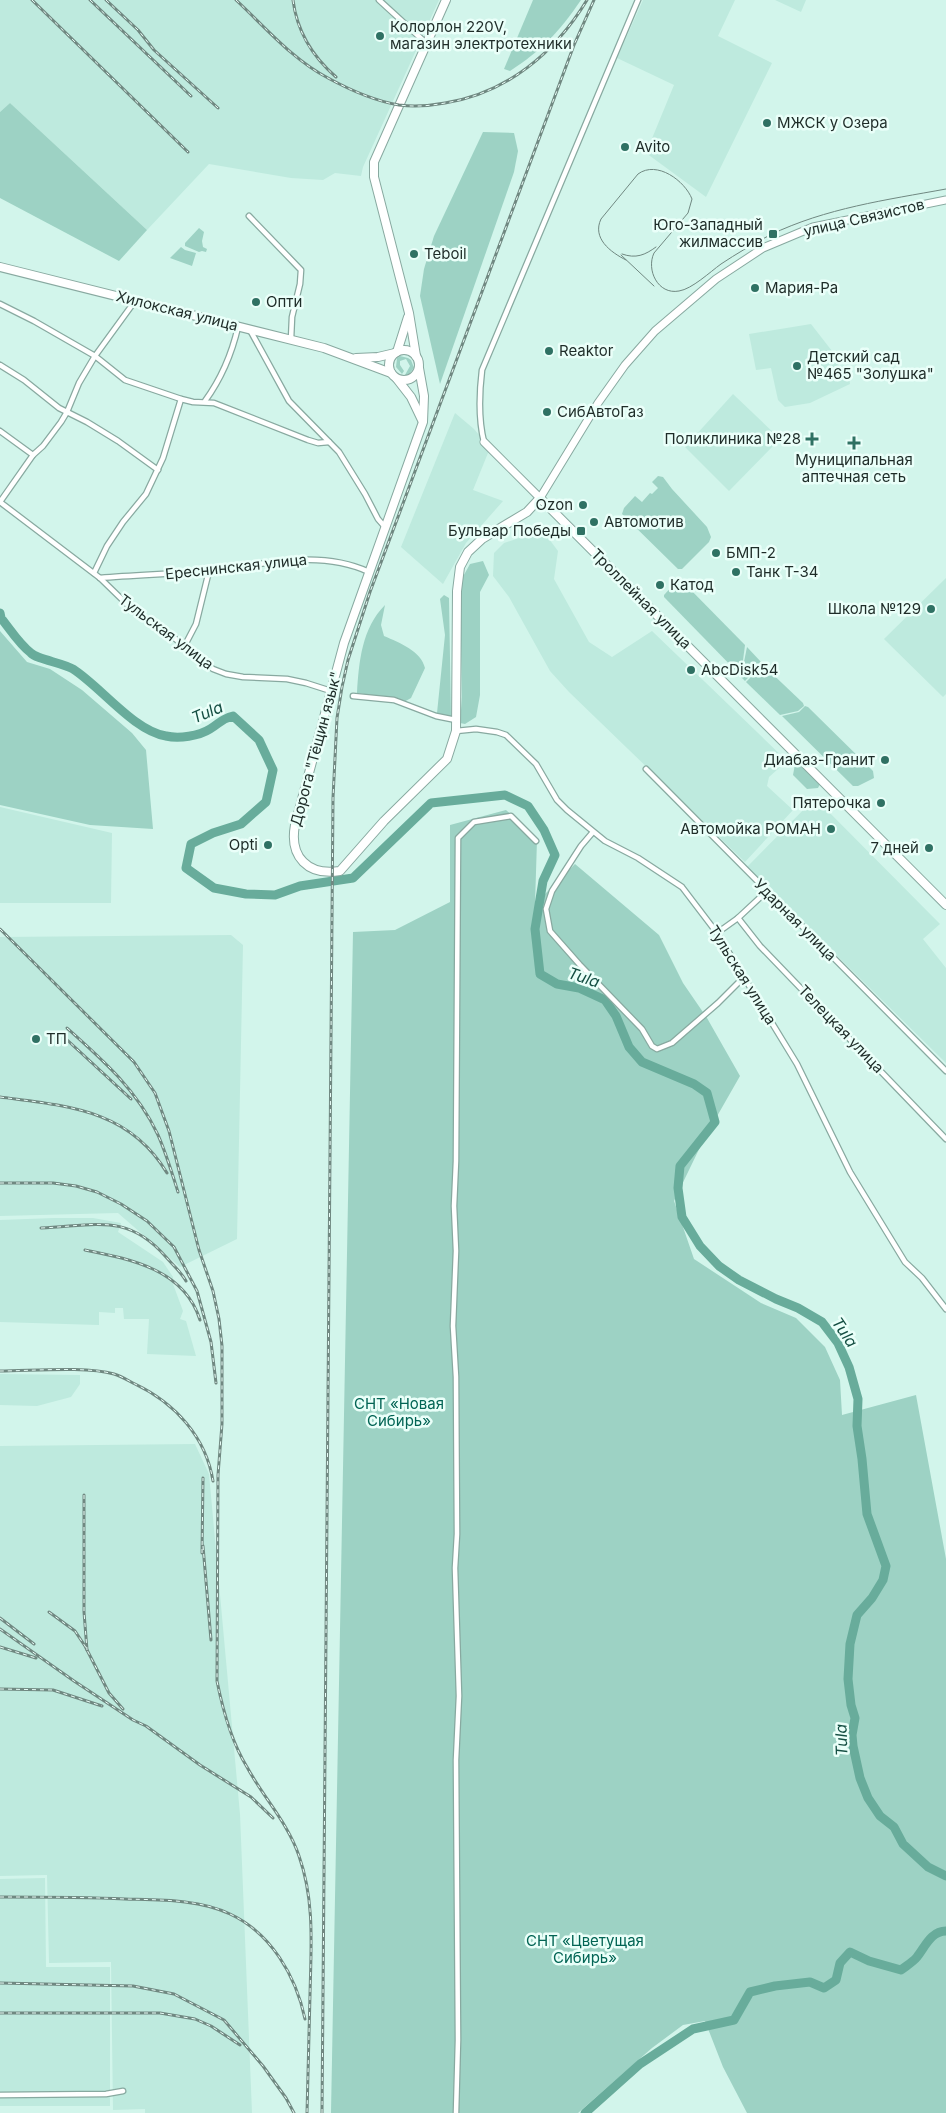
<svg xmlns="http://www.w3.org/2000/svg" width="946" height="2113" font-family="Inter,sans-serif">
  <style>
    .built { fill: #beeade }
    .green { fill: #9dd2c4 }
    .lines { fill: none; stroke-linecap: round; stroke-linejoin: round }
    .river { stroke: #68ac9b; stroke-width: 9 }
    .street-casing { stroke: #88a9a0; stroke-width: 7 }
    .secondary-casing { stroke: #88a9a0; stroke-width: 9 }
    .primary-casing { stroke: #88a9a0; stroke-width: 10 }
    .street { stroke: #fff; stroke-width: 4.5 }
    .secondary { stroke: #fff; stroke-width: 7 }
    .primary { stroke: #fff; stroke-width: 8 }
    .tram { stroke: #708881; stroke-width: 1 }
    .rail-casing { stroke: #708881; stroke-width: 3 }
    .rail { stroke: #eafff9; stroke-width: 1; stroke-dasharray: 4; stroke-linecap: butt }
    .poi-dot { fill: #2f7163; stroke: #eafff9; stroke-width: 2 }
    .labels { text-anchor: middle; stroke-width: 5; stroke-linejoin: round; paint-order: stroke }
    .poi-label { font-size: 15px; fill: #1e2c28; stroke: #eafff9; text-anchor: start }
    .street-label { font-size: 15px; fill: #1e2c28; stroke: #eafff9 }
    .park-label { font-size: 15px; fill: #026454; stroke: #eafff9 }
    .water-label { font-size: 16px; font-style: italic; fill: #154f43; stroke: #eafff9 }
  </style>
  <rect width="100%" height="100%" fill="#d2f5eb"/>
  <g class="built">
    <polygon points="0,0 439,0 363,167 361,176 335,173 323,180 291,178 209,164 147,230 10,103 0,112"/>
    <polygon points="643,0 735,0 718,36 772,63 706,197 646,153 674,85 617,58"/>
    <polygon points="775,0 806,0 801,12"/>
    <polygon points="811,324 832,351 839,366 847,365 850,384 810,403 785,407 778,400 771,368 756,370 749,334"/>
    <polygon points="733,394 777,436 778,441 729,491 685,447"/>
    <polygon points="455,413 474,429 490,448 473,490 503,501 466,543 443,584 401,547"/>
    <polygon points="531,534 546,535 558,551 554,579 589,642 612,657 652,631 787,761 769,777 767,786 793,810 745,862 569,692 550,671 509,597 493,576 494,553 504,543"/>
    <polygon points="946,578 946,694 943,697 884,639"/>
    <polygon points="815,798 940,924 923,939 946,968 946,1063 747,867"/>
    <polygon points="0,807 112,833 111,903 0,903"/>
    <polygon points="231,935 243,945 237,1239 180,1267 118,1213 0,1216 0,937"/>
    <polygon points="54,1218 93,1218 121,1223 118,1232 163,1262 173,1277 173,1284 183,1311 180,1319 186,1321 196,1356 147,1354 149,1319 124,1319 123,1308 115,1308 115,1313 99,1312 99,1325 0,1322 0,1220"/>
    <polygon points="0,1374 80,1375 80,1384 71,1397 37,1406 0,1405"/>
    <polygon points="195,1444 209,1474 240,1814 252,2113 145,2113 145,2109 113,2110 111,1962 49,1963 47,1875 0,1876 0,1446"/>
    <polygon points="45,1878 46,1967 110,1967 110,2106 0,2106 0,1879"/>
  </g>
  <g class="green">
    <path d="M533 0H581C559 32 542 50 510 71L504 69Z"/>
    <polygon points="10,103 147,230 119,261 0,198 0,112"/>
    <polygon points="483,132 514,133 518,151 514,172 440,384 420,296 424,269 434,236"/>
    <polygon points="199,228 204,232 202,241 203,247 207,249 206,252 202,251 199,252 185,246 185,243"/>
    <polygon points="181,247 185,250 196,253 192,266 170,258"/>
    <polygon points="400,356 408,358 411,360 414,368 408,375 405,375 410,366 406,359 400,361 400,365 404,371 402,374 396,367 397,358"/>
    <polygon points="658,476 663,477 672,489 707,527 711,537 709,542 682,569 678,569 622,514 624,508 635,496 642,502 650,493 652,494 658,488 652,482"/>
    <polygon points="483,561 489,575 480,592 480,695 476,717 465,724 460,723 462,697 460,582 470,564"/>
    <polygon points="676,582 684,583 745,645 741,676 664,597 664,595"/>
    <polygon points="444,595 449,598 451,718 437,713 445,635 440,599"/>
    <path d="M385 605 381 625 384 636C400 643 421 651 425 668L411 698 404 702 393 698 357 693C359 661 362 628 385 605Z"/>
    <polygon points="0,631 27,662 50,669 82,690 132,733 146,750 153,829 90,825 0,805"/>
    <polygon points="747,647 762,663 745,681 741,677"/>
    <polygon points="763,665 803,703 804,706 798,711 780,715 746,682"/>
    <polygon points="805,706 808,707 873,771 874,778 858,786 853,786 782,716 799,712"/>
    <polygon points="796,759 820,784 818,788 807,789 793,775"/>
    <polygon points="506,810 537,840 535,904 575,864 659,935 683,983 707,1018 740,1076 704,1139 674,1201 694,1259 761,1303 796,1318 825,1347 840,1380 842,1415 916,1395 946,1559 946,2113 747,2113 723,2067 705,2021 683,2025 652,2048 578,2113 331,2113 353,932 395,930 450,902 450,825"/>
  </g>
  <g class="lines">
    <g class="river">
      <path d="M0 613 1 618C10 629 19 644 31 653 36 659 63 663 73 669 101 687 134 731 166 736 179 739 199 736 210 729 220 723 221 719 233 716L259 740 273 770 266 802 241 824 213 833 191 844 186 868 214 888 246 894 275 895 300 886 353 878 431 803 505 795 528 806 544 830 555 855 543 881 535 929 540 974 557 984 579 988 605 1000 616 1016 629 1047 642 1062 694 1084 707 1093 715 1122 680 1166 678 1188 682 1217 700 1246 719 1266 739 1280 776 1299 798 1308 822 1322 838 1343 849 1367 858 1399 857 1426 862 1459 867 1514 886 1566 883 1580 872 1598 857 1615 850 1644 848 1679 851 1705 855 1718 852 1735 853 1746 860 1778 868 1798 880 1816 894 1827 903 1844 928 1867 946 1876"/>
      <path d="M585 2113 640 2064 693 2029 734 2020 750 1992 775 1986 810 1982 824 1988 836 1980 840 1963 850 1952 869 1961 901 1970C906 1966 913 1962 917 1957 925 1947 931 1931 946 1931"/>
    </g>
    <defs>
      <g id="street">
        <polyline points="379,0 426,43"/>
        <polyline points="249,216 301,270 300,284 292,317 291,339"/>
        <polyline points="0,304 34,321 95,356 125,380 181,399 193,402 214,403 308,440 318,443 329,442"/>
        <polyline points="250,330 289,401 339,452 365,494 378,519 385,527"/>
        <polyline points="0,365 24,380 59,408 87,422 118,441 158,470"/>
        <path d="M205 401C221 379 232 353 238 327"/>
        <polyline points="0,431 33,455"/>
        <path d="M484 442C478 418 479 395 482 370L638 0"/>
        <polyline points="0,502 100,578 137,614 168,633 213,669 226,674 243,677 287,679 306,683 331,691"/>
        <polyline points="0,502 33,455 43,446 61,422 67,412 79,383 95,356 135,301"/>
        <polyline points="94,573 107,546 123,522 146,494 163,458 181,399"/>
        <path d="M100 578C136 575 172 574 207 571 261 566 317 548 369 572"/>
        <polyline points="184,647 196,624 209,571"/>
        <polyline points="353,696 394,700 436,716 456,720"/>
        <polyline points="456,731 476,729 497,732 506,735 536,764 557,800 567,810 605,841 638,858 682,887 717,933 797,1064 850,1172 905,1262 922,1278 946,1309"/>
        <polyline points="646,769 946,1071"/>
        <polyline points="593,832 581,846 552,891 546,909 550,931 580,965 642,1029 652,1046 657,1049 672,1043 718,1003 744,977"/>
        <polyline points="738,918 760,946 946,1139"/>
        <polyline points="717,933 738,918 767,891"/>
        <polyline points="0,2095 106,2094 123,2091"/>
        <polyline points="456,2113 458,2040 456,1760 459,1696 455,1568 457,1534 456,1377 453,1326 456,1251 454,1206 456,1161 458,838 474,822 511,816 536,841"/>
      </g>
      <polyline id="secondary" points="484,442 540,498 598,403 625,365 655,331 716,279 763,248 813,227 946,200"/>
      <g id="primary">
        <polyline points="0,267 324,348 391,373"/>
        <circle cx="404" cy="365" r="15"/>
        <polyline points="397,352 408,317"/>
        <polyline points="416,356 409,313 374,177 374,162 446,0"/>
        <polyline points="356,358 378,357 395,353"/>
        <path d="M419 368 424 396 423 422 344 643 295 825C289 857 308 876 340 871L384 821 447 759 456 731 457 591 460 567 468 552 482 539 527 512 540 498 946 905"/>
        <polyline points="397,379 411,397 422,420"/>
      </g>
    </defs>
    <use href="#street" class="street-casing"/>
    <use href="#secondary" class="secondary-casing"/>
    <use href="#primary" class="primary-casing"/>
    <use href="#street" class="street"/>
    <use href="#secondary" class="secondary"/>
    <use href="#primary" class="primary"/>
    <g class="tram">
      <path d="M622 254C636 259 645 255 656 247"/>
      <polyline points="621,255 654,286"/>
      <path d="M626 260C610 252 592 238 601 219L638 174C657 160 685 181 692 199L688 213 654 253C646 270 658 295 679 291 692 289 710 272 721 264 736 254 753 244 770 235 826 208 886 200 946 189"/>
    </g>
    <defs>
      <g id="rail">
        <polyline points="32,0 188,152"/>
        <polyline points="90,0 191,96"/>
        <polyline points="106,0 138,30 154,50 218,108"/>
        <path d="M236 0C265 27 293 60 328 78 350 90 375 101 399 105 415 107 429 106 445 103 507 93 555 53 587 0"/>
        <path d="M293 0C297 32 312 56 336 77"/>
        <path d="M0 929 134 1062 155 1093 169 1131 199 1250 213 1291 219 1319 222 1346V1424L218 1475 217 1681C223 1711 231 1741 247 1767 263 1797 288 1823 299 1856 315 1901 311 1948 310 1995 309 2034 308 2074 307 2113"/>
        <path d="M67 1028C103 1060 137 1090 158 1135 166 1153 172 1173 178 1192"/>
        <polyline points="65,1038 131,1099"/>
        <path d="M0 1097C67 1106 129 1109 167 1173"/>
        <polyline points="0,1183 53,1183 76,1186 97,1192 121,1204 147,1221 174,1247 197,1291 211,1342 216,1383"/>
        <path d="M41 1228C94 1226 127 1212 166 1257 173 1265 181 1272 186 1281"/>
        <path d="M85 1250C130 1259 184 1269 200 1320"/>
        <path d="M0 1371C31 1371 86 1366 114 1374 121 1376 129 1381 135 1384 175 1403 206 1437 213 1481"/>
        <polyline points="84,1495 84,1612 87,1650"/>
        <polyline points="203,1546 211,1640"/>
        <polyline points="202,1553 203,1478"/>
        <polyline points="49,1612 75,1631 85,1646 109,1693 123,1709"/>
        <polyline points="0,1618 34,1644"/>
        <polyline points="0,1629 74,1681 133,1720 146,1726 200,1765 251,1797 273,1818"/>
        <polyline points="0,1647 36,1658"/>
        <polyline points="0,1689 53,1690 102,1706"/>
        <path d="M0 1897C42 1897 84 1897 125 1899 159 1900 199 1899 230 1914 271 1933 296 1976 305 2019"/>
        <polyline points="0,1983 133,1986 174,1994 224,2020 263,2066 286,2098 294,2113"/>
        <polyline points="0,2013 160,2013 195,2019 211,2026 240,2045"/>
        <polyline points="322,2113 333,798 337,718 342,687 348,660 370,592 574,45 594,0"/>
      </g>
    </defs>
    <use href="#rail" class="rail-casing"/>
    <use href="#rail" class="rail"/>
  </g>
  <g class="poi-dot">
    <circle cx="380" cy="36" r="5"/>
    <circle cx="767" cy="123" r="5"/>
    <circle cx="625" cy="147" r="5"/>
    <rect x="768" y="229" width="10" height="10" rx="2.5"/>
    <circle cx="414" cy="254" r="5"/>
    <circle cx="755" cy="288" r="5"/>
    <circle cx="256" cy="302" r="5"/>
    <circle cx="549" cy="351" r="5"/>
    <circle cx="797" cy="366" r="5"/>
    <circle cx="547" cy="412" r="5"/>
    <path d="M809.5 431.5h5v5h5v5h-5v5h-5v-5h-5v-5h5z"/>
    <path d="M851.5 435.5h5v5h5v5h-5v5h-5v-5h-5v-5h5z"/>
    <circle cx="583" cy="505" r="5"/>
    <circle cx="594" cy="522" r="5"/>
    <rect x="576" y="526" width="10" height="10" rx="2.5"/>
    <circle cx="716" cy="553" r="5"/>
    <circle cx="736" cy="572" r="5"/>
    <circle cx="660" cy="585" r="5"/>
    <circle cx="931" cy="609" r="5"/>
    <circle cx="691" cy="670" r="5"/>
    <circle cx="885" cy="760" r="5"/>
    <circle cx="881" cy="803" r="5"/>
    <circle cx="831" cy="829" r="5"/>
    <circle cx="268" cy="845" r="5"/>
    <circle cx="929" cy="848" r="5"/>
    <circle cx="36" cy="1039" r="5"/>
  </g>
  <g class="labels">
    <g class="poi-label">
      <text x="390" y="32">Колорлон 220V,<tspan x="390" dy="17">магазин электротехники</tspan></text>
      <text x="777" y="128">МЖСК у Озера</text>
      <text x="635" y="152">Avito</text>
      <text x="763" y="230" text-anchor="end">Юго-Западный<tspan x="763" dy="17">жилмассив</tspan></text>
      <text x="424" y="259">Teboil</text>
      <text x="765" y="293">Мария-Ра</text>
      <text x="266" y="307">Опти</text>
      <text x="559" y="356">Reaktor</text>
      <text x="807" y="362">Детский сад<tspan x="807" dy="17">№465 "Золушка"</tspan></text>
      <text x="557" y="417">СибАвтоГаз</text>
      <text x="801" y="444" text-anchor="end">Поликлиника №28</text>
      <text x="854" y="465" text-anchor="middle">Муниципальная<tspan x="854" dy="17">аптечная сеть</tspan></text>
      <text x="573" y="510" text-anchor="end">Ozon</text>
      <text x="604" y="527">Автомотив</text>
      <text x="571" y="536" text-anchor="end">Бульвар Победы</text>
      <text x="726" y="558">БМП-2</text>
      <text x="746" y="577">Танк Т-34</text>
      <text x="670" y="590">Катод</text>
      <text x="921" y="614" text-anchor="end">Школа №129</text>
      <text x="701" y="675">AbcDisk54</text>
      <text x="875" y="765" text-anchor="end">Диабаз-Гранит</text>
      <text x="871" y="808" text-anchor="end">Пятерочка</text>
      <text x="821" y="834" text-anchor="end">Автомойка РОМАН</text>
      <text x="258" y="850" text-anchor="end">Opti</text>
      <text x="919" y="853" text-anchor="end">7 дней</text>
      <text x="46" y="1044">ТП</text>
    </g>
    <g class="street-label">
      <text transform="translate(864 218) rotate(-13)" y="5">улица Связистов</text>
      <text transform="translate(177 311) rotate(14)" y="5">Хилокская улица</text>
      <text transform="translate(236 567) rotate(-6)" y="5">Ереснинская улица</text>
      <text transform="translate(641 599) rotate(45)" y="5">Троллейная улица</text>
      <text transform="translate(166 632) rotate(37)" y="5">Тульская улица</text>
      <text transform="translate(316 749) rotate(-75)" y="5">Дорога "Тёщин язык"</text>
      <text transform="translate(795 920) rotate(45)" y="5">Ударная улица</text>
      <text transform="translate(742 975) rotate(58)" y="5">Тульская улица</text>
      <text transform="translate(841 1029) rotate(46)" y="5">Телецкая улица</text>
    </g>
    <g class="park-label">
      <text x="399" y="1409">СНТ «Новая<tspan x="399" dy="17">Сибирь»</tspan></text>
      <text x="585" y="1946">СНТ «Цветущая<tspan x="585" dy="17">Сибирь»</tspan></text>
    </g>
    <g class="water-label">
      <text transform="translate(207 712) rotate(-23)" y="6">Tula</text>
      <text transform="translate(584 977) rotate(19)" y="6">Tula</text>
      <text transform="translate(845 1332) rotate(56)" y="6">Tula</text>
      <text transform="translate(841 1740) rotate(-92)" y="6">Tula</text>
    </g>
  </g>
</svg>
